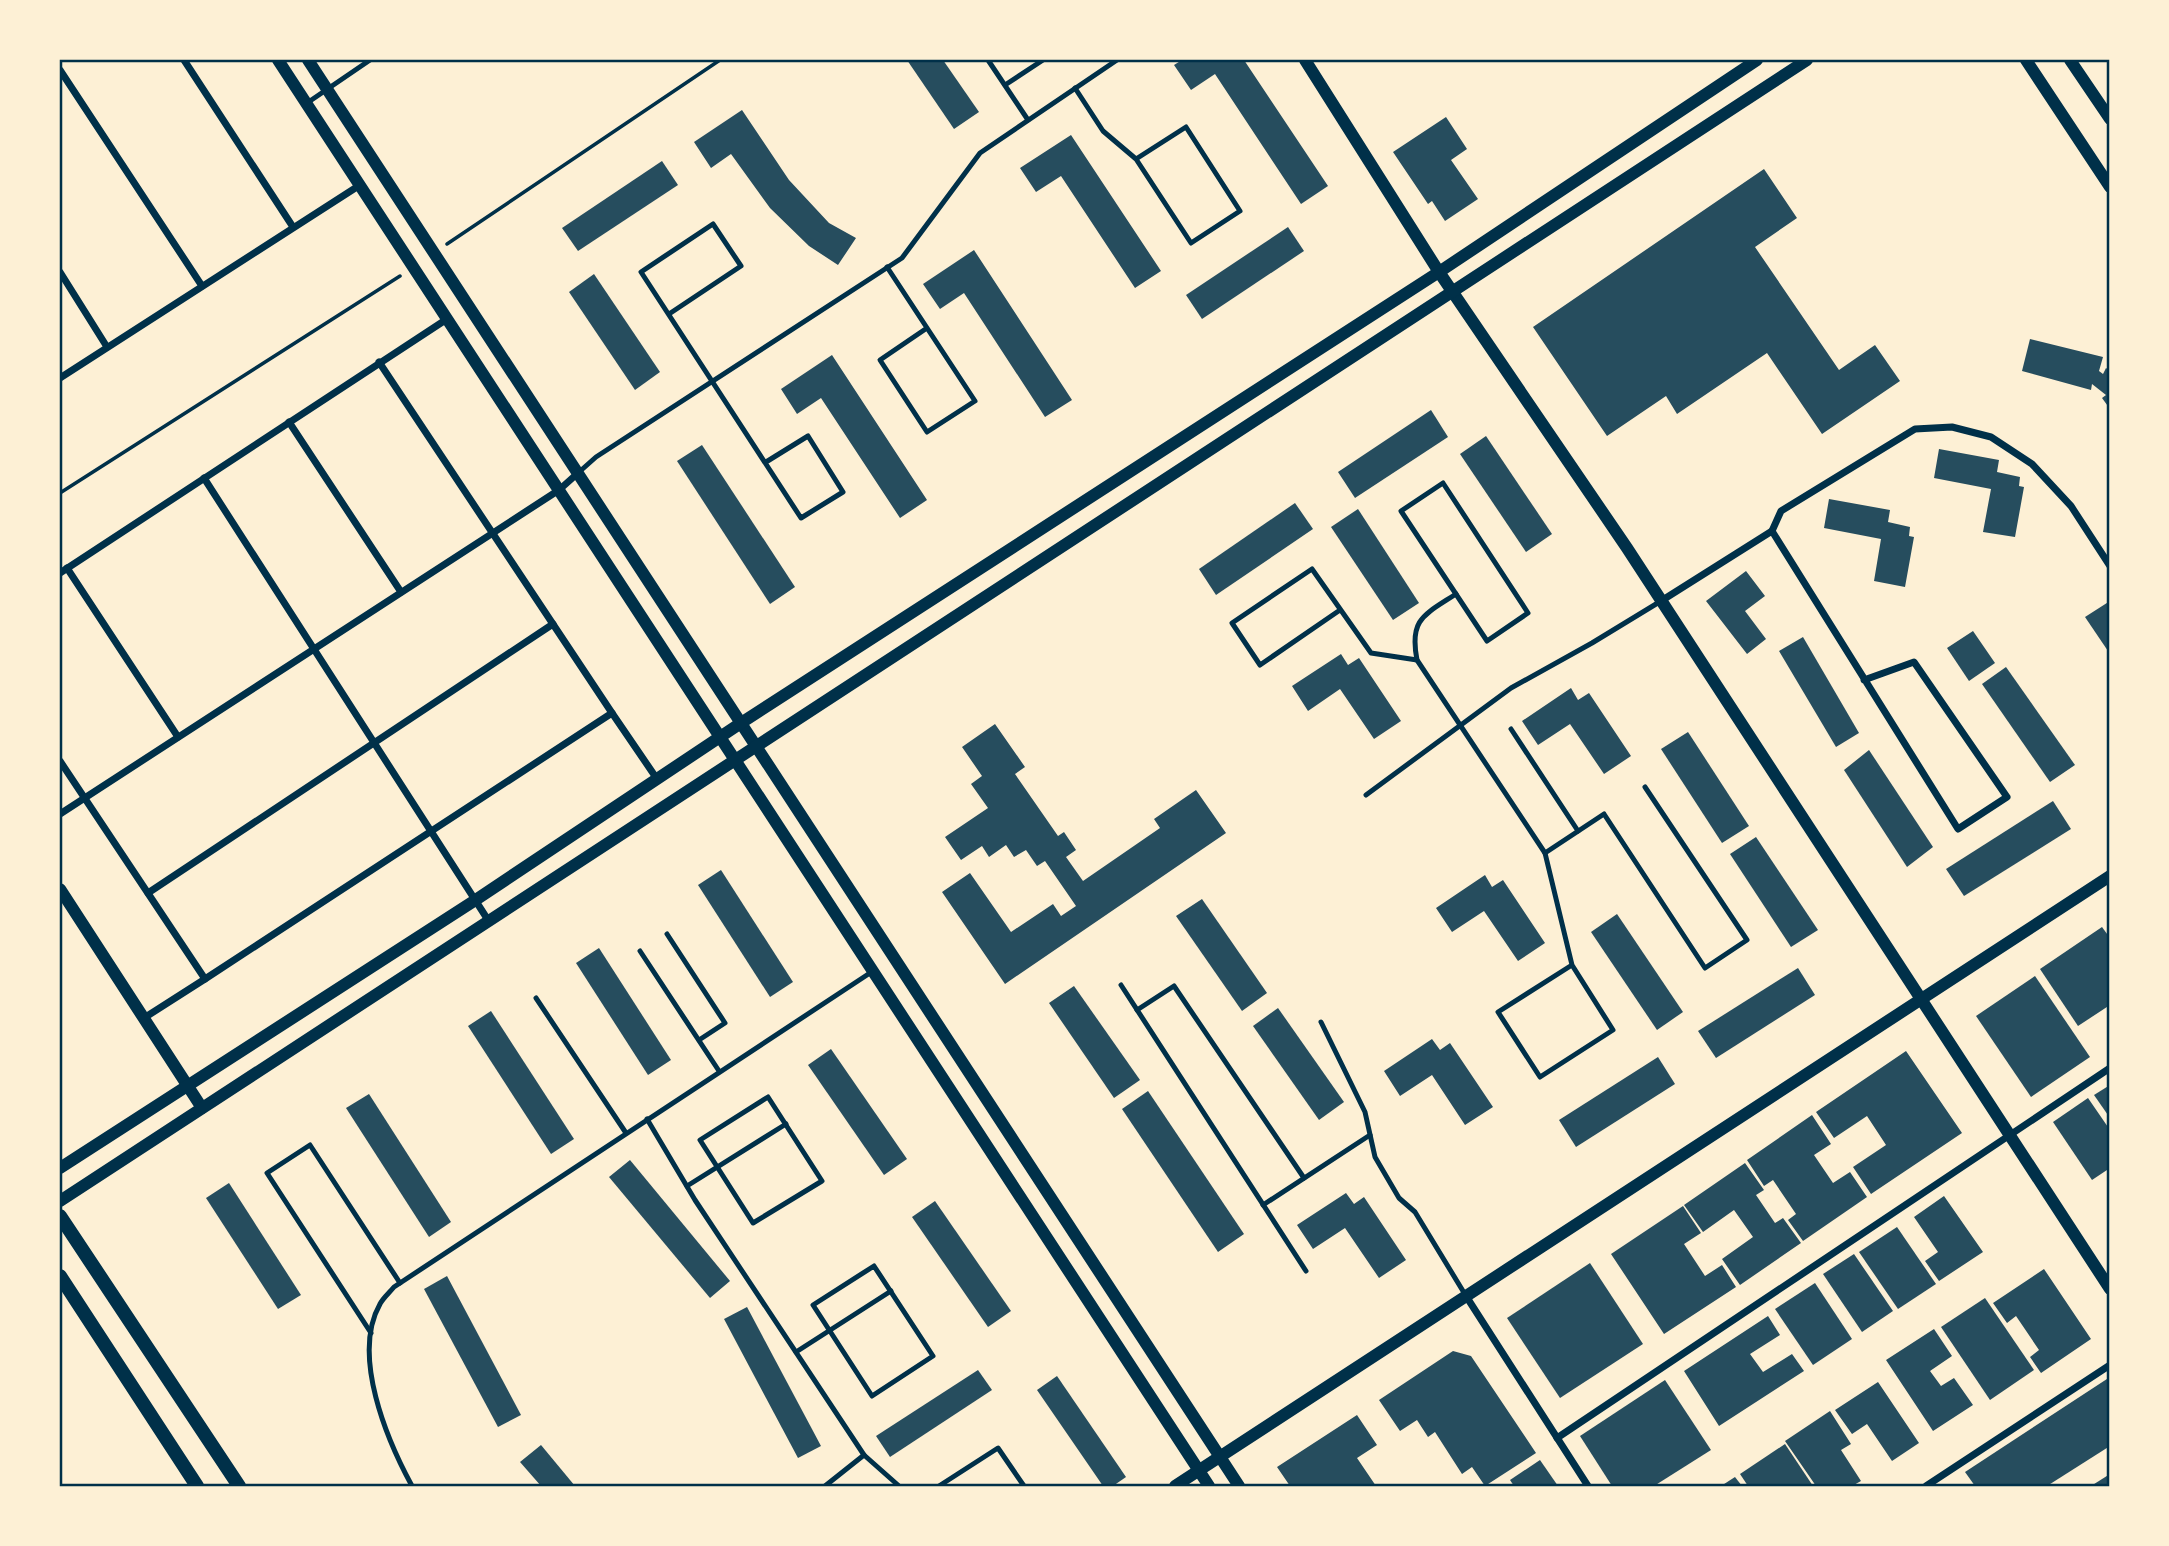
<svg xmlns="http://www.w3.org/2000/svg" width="2169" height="1546" font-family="Ubuntu,sans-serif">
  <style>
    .building { fill: #264d5e }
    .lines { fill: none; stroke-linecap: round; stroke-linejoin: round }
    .path { stroke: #003049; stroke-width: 3.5 }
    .service { stroke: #003049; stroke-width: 5 }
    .minor { stroke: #003049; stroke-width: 7 }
    .tertiary { stroke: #003049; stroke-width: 12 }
    .secondary { stroke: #003049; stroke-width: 14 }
    .neatline { fill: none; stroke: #003049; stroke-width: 2.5 }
  </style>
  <rect width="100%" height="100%" fill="#fdf0d5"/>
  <g class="building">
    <polygon points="907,60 943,60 979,112 954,129"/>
    <polygon points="1182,60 1244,60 1328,186 1301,204 1215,74 1191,90 1174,65"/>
    <polygon points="742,110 789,180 829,223 856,238 838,265 809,246 770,208 731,154 711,168 694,142"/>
    <polygon points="1446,117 1467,149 1451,160 1478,199 1445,221 1432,201 1428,204 1393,152"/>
    <polygon points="1071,135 1161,271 1135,288 1061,176 1036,192 1020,168"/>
    <polygon points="662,161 678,185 578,251 562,228"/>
    <polygon points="1764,169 1797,218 1755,247 1839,370 1875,345 1900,381 1822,434 1767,353 1677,414 1666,396 1607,436 1533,327"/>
    <polygon points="1288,227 1304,251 1202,319 1186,295"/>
    <polygon points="974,250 1072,400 1045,417 964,293 940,309 923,284"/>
    <polygon points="594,274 660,372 635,390 569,292"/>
    <polygon points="2030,339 2103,357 2099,371 2103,374 2106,368 2110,371 2110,409 2102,398 2106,395 2092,384 2091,390 2022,371"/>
    <polygon points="832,355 927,500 900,518 821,398 797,414 781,389"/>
    <polygon points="1431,410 1448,437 1355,498 1338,472"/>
    <polygon points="1486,436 1552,534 1526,552 1460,454"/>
    <polygon points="702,445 795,587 770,604 677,461"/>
    <polygon points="1939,449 1999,460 1997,472 2020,477 2019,486 2024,487 2015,537 1983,532 1991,489 1934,478"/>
    <polygon points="1829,499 1890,510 1888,522 1910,527 1909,536 1914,537 1905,587 1874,581 1881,539 1824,528"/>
    <polygon points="1295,503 1313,529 1216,595 1199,569"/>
    <polygon points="1358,509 1419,603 1393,620 1331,527"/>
    <polygon points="1746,571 1765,596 1745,611 1766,639 1747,654 1706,601"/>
    <polygon points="2110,601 2110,654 2085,617"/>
    <polygon points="1973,631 1995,663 1969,681 1947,648"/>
    <polygon points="1803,637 1859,733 1836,747 1779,651"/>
    <polygon points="1341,654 1348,665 1359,658 1401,721 1374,739 1340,689 1308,711 1292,686"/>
    <polygon points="2006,667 2075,765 2050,782 1982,684"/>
    <polygon points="1571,688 1578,700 1589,693 1631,756 1604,774 1570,724 1538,745 1522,721"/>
    <polygon points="995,724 1025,767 1015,774 1058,836 1064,832 1076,850 1066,857 1083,881 1160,828 1154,819 1196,790 1226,833 1005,984 942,892 970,873 1011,932 1053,904 1061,916 1076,906 1045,861 1037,866 1026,850 1014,857 1006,845 989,857 982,846 961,860 945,837 988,808 971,784 982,776 962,747"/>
    <polygon points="1688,732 1749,826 1722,843 1661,749"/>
    <polygon points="1869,750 1933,847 1907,867 1844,770"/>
    <polygon points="2053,801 2071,829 1964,896 1946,869"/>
    <polygon points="1756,837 1818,930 1791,947 1730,854"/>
    <polygon points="721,870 793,982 770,997 698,885"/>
    <polygon points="1485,875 1492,887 1503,880 1545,943 1518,961 1484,911 1452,932 1436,908"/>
    <polygon points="1202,899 1267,993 1242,1011 1176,916"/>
    <polygon points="1617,914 1683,1012 1657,1030 1591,932"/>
    <polygon points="2102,927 2110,938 2110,1005 2078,1026 2040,969"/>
    <polygon points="599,948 671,1060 648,1075 576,963"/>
    <polygon points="1798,968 1815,995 1716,1058 1698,1031"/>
    <polygon points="2035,976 2090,1057 2031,1097 1976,1016"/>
    <polygon points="1074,986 1140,1080 1114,1098 1049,1003"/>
    <polygon points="1278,1008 1344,1102 1319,1120 1253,1026"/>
    <polygon points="491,1011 574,1139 551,1154 468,1026"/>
    <polygon points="1432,1039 1440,1050 1450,1043 1493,1107 1465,1125 1432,1075 1400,1096 1384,1071"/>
    <polygon points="831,1049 907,1159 884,1175 808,1065"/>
    <polygon points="1906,1051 1962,1133 1871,1194 1853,1167 1886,1145 1867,1116 1834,1138 1816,1112"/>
    <polygon points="1658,1057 1675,1084 1576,1147 1559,1120"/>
    <polygon points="2110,1085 2110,1118 2094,1095"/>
    <polygon points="1148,1091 1244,1234 1218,1252 1122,1109"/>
    <polygon points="369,1094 451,1222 429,1237 346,1108"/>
    <polygon points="2088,1098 2110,1130 2110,1168 2092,1180 2053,1122"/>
    <polygon points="1812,1115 1831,1144 1814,1155 1833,1183 1850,1172 1867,1197 1803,1241 1788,1220 1796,1214 1773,1180 1764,1186 1747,1160"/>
    <polygon points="630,1160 730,1281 710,1298 609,1177"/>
    <polygon points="1745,1163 1764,1190 1756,1195 1775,1223 1783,1218 1801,1243 1740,1285 1722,1259 1753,1237 1734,1210 1703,1232 1684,1205"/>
    <polygon points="229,1183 301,1295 278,1309 206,1198"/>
    <polygon points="1346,1193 1354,1204 1364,1197 1406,1260 1379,1278 1345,1228 1313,1249 1297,1225"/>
    <polygon points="1944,1196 1983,1252 1939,1281 1925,1261 1938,1252 1914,1217"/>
    <polygon points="935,1201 1011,1311 988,1327 912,1217"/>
    <polygon points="1683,1206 1701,1233 1684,1244 1705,1276 1722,1265 1736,1287 1664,1334 1611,1254"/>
    <polygon points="1897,1227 1936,1284 1898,1309 1859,1252"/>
    <polygon points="1854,1254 1893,1311 1862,1332 1823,1274"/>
    <polygon points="1590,1263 1643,1344 1560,1398 1507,1318"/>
    <polygon points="2044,1269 2091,1339 2041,1373 2030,1357 2039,1350 2016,1316 2007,1323 1993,1303"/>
    <polygon points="447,1276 521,1415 498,1427 424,1289"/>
    <polygon points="1815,1283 1852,1339 1813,1365 1775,1309"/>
    <polygon points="1985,1298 2034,1370 1990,1400 1941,1327"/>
    <polygon points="747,1307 821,1446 798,1458 724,1319"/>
    <polygon points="1768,1316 1780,1335 1750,1354 1763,1372 1792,1354 1804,1371 1719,1426 1684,1371"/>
    <polygon points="1934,1329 1952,1356 1930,1371 1941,1386 1954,1378 1973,1405 1933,1431 1886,1360"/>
    <polygon points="1453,1351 1471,1356 1536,1453 1485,1486 1472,1467 1462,1474 1435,1432 1428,1437 1417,1420 1400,1431 1379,1400"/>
    <polygon points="978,1370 992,1390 890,1457 876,1436"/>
    <polygon points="1057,1376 1126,1477 1113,1486 1103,1486 1037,1390"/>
    <polygon points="2110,1377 2110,1446 2047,1486 1975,1486 1965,1472"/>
    <polygon points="1665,1380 1711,1450 1654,1486 1612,1486 1580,1436"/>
    <polygon points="1878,1382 1919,1443 1892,1461 1867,1424 1852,1434 1835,1410"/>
    <polygon points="1830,1411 1851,1444 1841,1450 1861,1481 1852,1486 1816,1486 1785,1441"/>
    <polygon points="1357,1415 1377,1445 1357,1458 1376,1486 1290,1486 1277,1467"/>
    <polygon points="1785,1444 1813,1486 1748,1486 1740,1474"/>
    <polygon points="541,1445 575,1486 541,1486 520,1462"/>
    <polygon points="1540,1460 1558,1486 1514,1486 1510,1480"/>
    <polygon points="2110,1474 2110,1486 2091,1486"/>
    <polygon points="1735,1477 1742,1486 1721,1486"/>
  </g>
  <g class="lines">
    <g class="path">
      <polyline points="447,244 720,60"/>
      <polyline points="60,493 400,276"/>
    </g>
    <g class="service">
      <polyline points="988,60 1028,120"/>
      <polyline points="1005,85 1043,60"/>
      <polyline points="1075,88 1103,131 1136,159 1186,127 1240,211 1191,243 1136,159"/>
      <polyline points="307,103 370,60"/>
      <polyline points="887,267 975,401 927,432 880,360 927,328"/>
      <polyline points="669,314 741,266 713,224 641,272 801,518 843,492 808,436 766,462"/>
      <polyline points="578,473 596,457 902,258 980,153 1117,60"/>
      <polygon points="1443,483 1528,613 1487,641 1401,511"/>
      <path d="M1456 594C1424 615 1409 619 1417 660L1545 853 1572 965 1498 1012 1540 1077 1613 1030 1572 965"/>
      <polyline points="1340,610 1260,665 1232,623 1312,569 1371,653 1417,660"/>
      <polyline points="1511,729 1578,831"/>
      <polyline points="1366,795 1511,688 1592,643 1661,601"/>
      <polyline points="1545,853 1604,814 1705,968 1747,940 1645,787"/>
      <polyline points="667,934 725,1023 699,1040"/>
      <polyline points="640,951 719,1071"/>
      <polyline points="1121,985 1306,1271"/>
      <polyline points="536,998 626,1133"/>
      <polyline points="1137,1010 1174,986 1304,1178"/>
      <polyline points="1321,1022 1365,1112 1375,1157 1399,1198 1415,1212 1466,1296"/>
      <polygon points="768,1097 822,1181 753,1223 700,1140"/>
      <polyline points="647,1119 695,1200 864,1455 825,1486"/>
      <polyline points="687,1186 786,1124"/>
      <polyline points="1263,1205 1370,1135"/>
      <polygon points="874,1266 933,1356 872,1396 813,1305"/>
      <polyline points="371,1333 267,1173 310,1145 400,1283"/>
      <polyline points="796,1352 891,1291"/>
      <polyline points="864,1455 899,1486"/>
      <path d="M412 1486C387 1440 351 1355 380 1304 383 1298 389 1293 394 1287L873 971"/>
      <polyline points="939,1486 998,1448 1024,1486"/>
    </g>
    <g class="minor">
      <polyline points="184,60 293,227"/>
      <polyline points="60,70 202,286"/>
      <polyline points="60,272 107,347"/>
      <polyline points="60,378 360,185"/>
      <polyline points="289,422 401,592"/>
      <polyline points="204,478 488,920"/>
      <polyline points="1772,531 1781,511 1915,429 1952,427 1991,437 2032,464 2071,506 2110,566"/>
      <polyline points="67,568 178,737"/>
      <polyline points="60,573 447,319"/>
      <polyline points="1661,601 1772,531 1958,829 2007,797 1914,662 1864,680"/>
      <polyline points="612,713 657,779"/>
      <polyline points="60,761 205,979 612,713 379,362"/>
      <polyline points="60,814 559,490 578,473"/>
      <polyline points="148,893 553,624"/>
      <polyline points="144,1018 205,979"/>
      <polyline points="1466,1296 1588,1486"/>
      <polyline points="1557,1438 2110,1068"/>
      <polyline points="1926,1486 2110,1365"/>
    </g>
    <g class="tertiary">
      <polyline points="278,60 1209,1486"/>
      <polyline points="308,60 1239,1486"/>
      <polyline points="1305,60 1439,272 1627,548 2110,1289"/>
      <polyline points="2026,60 2110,187"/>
      <polyline points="2070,60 2110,119"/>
      <polyline points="60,889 202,1108"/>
      <polyline points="60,1168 474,901 741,723 1439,272 1757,60"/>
      <polyline points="60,1201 1807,60"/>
      <polyline points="1175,1486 2110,876"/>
    </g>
    <g class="secondary">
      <polyline points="60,1216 239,1486"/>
      <polyline points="60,1276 197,1486"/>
    </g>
  </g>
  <rect width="2169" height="1546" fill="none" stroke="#fdf0d5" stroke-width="122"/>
  <rect x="61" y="61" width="2047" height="1424" class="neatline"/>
</svg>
